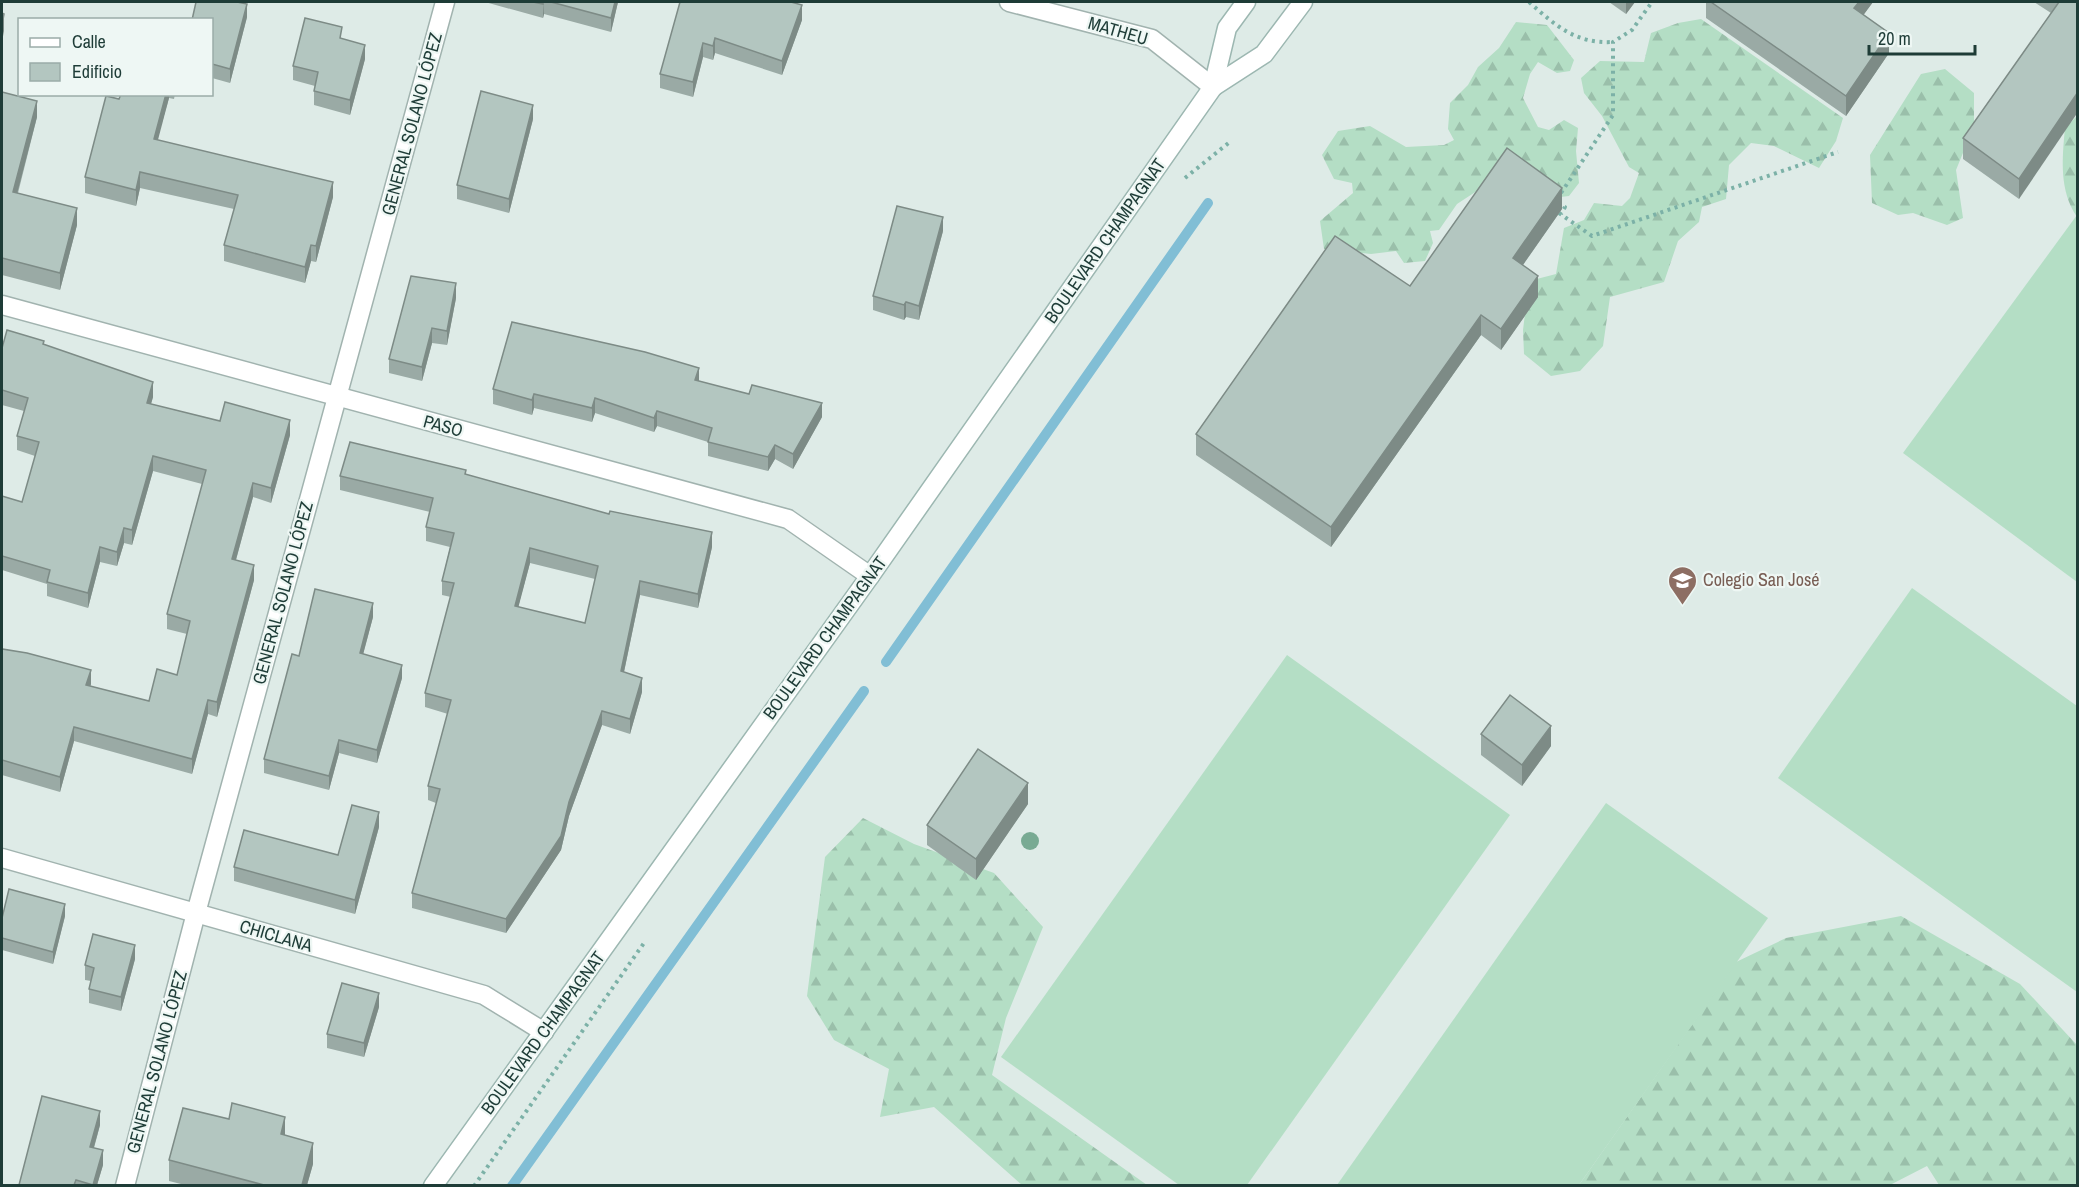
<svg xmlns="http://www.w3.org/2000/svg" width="2079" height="1187" font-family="'Archivo Narrow',sans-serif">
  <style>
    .forest { fill: url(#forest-firs) }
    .pitch { fill: #b4dec5 }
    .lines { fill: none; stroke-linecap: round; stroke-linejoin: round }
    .stream { stroke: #81bed5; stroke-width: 10 }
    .minor-casing { stroke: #a1b3af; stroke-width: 21 }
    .secondary-casing { stroke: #9cb7b1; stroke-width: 21 }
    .path { stroke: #7cb1a7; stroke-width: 4; stroke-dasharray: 3 4.5; stroke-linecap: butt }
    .minor { stroke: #fff; stroke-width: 18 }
    .secondary { stroke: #fff; stroke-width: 18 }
    .tree { fill: #78aa93 }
    .wall { fill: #9aaaa5; fill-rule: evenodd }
    .shaded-wall { fill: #7d8b86 }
    .building { fill: #b3c6c0; stroke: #7d8b86; stroke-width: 1.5; fill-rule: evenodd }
    .labels { text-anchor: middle; stroke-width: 4.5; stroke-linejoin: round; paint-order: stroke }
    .street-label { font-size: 18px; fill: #1e3c37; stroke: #eef7f4 }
    .education-label { font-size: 18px; fill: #785e54; stroke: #eef7f4; text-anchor: start }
  </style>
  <defs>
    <pattern id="forest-firs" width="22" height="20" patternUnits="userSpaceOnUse" patternTransform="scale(1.5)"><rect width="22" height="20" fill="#b4dec5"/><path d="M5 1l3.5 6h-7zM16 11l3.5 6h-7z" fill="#9abfaa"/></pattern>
  </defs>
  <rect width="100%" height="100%" fill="#deebe7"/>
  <g class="forest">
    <polygon points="1701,19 1843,118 1836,141 1819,168 1774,146 1751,143 1729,165 1726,199 1702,207 1699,222 1678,241 1664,282 1610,297 1603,346 1580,371 1551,376 1524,354 1523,330 1529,281 1556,274 1564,228 1584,220 1594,203 1622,206 1630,198 1639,173 1629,167 1602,116 1584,93 1581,78 1600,61 1644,62 1651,33 1678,23"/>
    <polygon points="1516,22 1547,25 1574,60 1570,71 1557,73 1538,62 1530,74 1523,98 1538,127 1549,130 1564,120 1578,128 1576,151 1579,183 1569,196 1543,199 1486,185 1457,204 1439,230 1430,231 1433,243 1425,261 1404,263 1396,251 1371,254 1324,249 1320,221 1353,193 1352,183 1334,179 1322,155 1338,131 1370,126 1406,147 1444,145 1454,140 1448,129 1450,103 1468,85 1478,67 1499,48"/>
    <polygon points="1945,69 1974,93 1974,126 1956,170 1963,218 1947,225 1913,213 1898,215 1872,203 1870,155 1921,74"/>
    <path d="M2077 116V217C2059 191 2062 159 2065 128Z"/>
    <polygon points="863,818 914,844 994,873 1043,927 1006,1018 992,1075 1147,1185 1022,1185 934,1107 880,1117 889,1069 834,1040 807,996 825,857"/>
    <polygon points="1901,916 2020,984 2077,1045 2077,1185 1939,1185 1927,1166 1890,1185 1579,1185 1736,962 1786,938"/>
  </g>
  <g class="pitch">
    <polygon points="2077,215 2077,582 1903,453"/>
    <polygon points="1912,588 2077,706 2077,992 1778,778"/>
    <polygon points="1287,655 1510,815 1247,1185 1179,1185 1001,1057"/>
    <polygon points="1606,803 1768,918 1579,1185 1337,1185"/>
  </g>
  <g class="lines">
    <g class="stream">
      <polyline points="886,662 1208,203"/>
      <polyline points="512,1186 864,691"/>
    </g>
    <defs>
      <g id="minor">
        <polyline points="1009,2 1152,39 1213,87"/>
        <polyline points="2,305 788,519 870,576"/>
        <polyline points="2,858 484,995 544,1032"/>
        <polyline points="125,1186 196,913 445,2"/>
      </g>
      <g id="secondary">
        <polyline points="1213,87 1264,54 1303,2"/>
        <polyline points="433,1186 870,576 1213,87 1227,28 1246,2"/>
      </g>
    </defs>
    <use href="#minor" class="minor-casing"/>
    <use href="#secondary" class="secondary-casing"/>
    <g class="path">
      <path d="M1529 2C1556 26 1576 44 1613 42"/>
      <polyline points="1185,178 1231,141"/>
      <polyline points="1561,193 1613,115 1613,42 1632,30 1652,2"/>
      <polyline points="1558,203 1565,207 1561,214"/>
      <polyline points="1559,213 1592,236 1838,152"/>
      <polyline points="474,1186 644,943"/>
    </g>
    <use href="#minor" class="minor"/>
    <use href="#secondary" class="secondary"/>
  </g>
  <circle class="tree" cx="1030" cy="841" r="9"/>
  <g class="wall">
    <polygon points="485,2 618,2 611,32 544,14 543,18"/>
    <polygon points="680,2 802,20 782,75 715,53 713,60 703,57 693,97 660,88 660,74"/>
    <polygon points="1609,2 1635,2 1626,14"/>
    <polygon points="1706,2 1873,2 1863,15 1889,53 1846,116 1706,18"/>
    <polygon points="2034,2 2078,2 2019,199 1963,159 1963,138 2051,13"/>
    <polygon points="247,17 230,83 212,78 212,20"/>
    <polygon points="342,39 365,59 350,115 314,105 314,91 315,86 293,80 293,66"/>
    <polygon points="2,92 37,117 18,193 77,225 60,290 2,275"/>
    <polygon points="121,94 175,94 174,99 169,98 157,140 333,197 316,262 311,261 305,283 224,261 224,245 234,209 140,188 136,206 85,193 85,177 119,99"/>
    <polygon points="533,119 509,213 457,199 457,185"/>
    <polygon points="1562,209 1523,265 1538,297 1501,350 1481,335 1331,547 1196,455 1196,434 1410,286"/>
    <polygon points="943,231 919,320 906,317 904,320 873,310 873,296"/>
    <polygon points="456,298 447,345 432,343 422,381 389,373 389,359"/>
    <polygon points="44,344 153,397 151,404 220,421 290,435 271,503 253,497 236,560 254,580 217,717 208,714 192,774 74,741 60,792 2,775 2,649 91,684 90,686 149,701 177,675 187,634 167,629 167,614 202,484 153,471 132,545 124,543 117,566 100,562 88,608 47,596 47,584 2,570 2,496 22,502 35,456 17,450 17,436 24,411 2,405 2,348"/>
    <polygon points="699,381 822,417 793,469 775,459 768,471 708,456 708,442 657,426 654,432 595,413 592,422 534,408 532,415 493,404 493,389"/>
    <path d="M466 475 712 547 698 608 640 595 624 672 642 692 630 734 602 725 569 816 561 850 506 933 412 908V893L436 803 428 800V786L448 714 425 707V693L451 597 442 595V581L450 547 426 541V527L430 512 340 490V476ZM530 563 595 579 585 623 518 607Z"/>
    <polygon points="373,617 363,654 402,678 377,763 339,753 329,790 264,773 264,759 299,656"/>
    <polygon points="1481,734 1551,746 1522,786 1481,755"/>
    <polygon points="1028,804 976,880 927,845 927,825"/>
    <polygon points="379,827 355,914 234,881 234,867 338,855"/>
    <polygon points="65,916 53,964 2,950 2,918"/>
    <polygon points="135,959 121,1011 89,1003 89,989 91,981 85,980 85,965"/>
    <polygon points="379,1007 364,1057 327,1048 327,1034"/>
    <polygon points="42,1096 100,1125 94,1148 103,1165 97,1185 19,1185"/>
    <polygon points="169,1160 313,1164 307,1185 185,1185 169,1181"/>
  </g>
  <g class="shaded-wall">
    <polygon points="543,2 544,14 543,18"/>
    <polygon points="615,2 618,2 611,32 611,18"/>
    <polygon points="1626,2 1635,2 1626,14"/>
    <polygon points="1859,2 1873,2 1854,28 1854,8"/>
    <polygon points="247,4 247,17 230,83 230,69"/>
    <polygon points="802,5 802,20 782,75 782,61"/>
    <polygon points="4,14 4,31 2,42 2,25"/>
    <polygon points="1889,33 1889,53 1846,116 1846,96"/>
    <polygon points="715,38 715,53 713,60 713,46"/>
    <polygon points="703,43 703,57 693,97 693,82"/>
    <polygon points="365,45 365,59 350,115 350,100"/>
    <polygon points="2078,92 2078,112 2019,199 2019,179"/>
    <polygon points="166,94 169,94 169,98 154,155 154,139"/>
    <polygon points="37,101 37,117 13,209 13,192"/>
    <polygon points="533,105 533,119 509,213 509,199"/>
    <polygon points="140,172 140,188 136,206 136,190"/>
    <polygon points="333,182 333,197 316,262 316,246"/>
    <polygon points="1562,188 1562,209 1513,279 1513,258"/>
    <polygon points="77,208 77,225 60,290 60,273"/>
    <polygon points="943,217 943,231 919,320 919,306"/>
    <polygon points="311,245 311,261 305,283 305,267"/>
    <polygon points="1538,276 1538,297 1501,350 1501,329"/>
    <polygon points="456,283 456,298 447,345 447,331"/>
    <polygon points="906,302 906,317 904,320 904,305"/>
    <polygon points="1481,315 1481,335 1331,547 1331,527"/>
    <polygon points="432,328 432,343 422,381 422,367"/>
    <polygon points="699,368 699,382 695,380"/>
    <polygon points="153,382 153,397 147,417 147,403"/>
    <polygon points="534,394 534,408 532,415 532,400"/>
    <polygon points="595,398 595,413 592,422 592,408"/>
    <polygon points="822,403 822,417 793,469 793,454"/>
    <polygon points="657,411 657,426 654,432 654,418"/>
    <polygon points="290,420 290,435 271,503 271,488"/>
    <polygon points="775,445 775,459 768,471 768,457"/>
    <polygon points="153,456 153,471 132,545 132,530"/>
    <polygon points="253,483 253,497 232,574 232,559"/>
    <polygon points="124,528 124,543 117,566 117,552"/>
    <polygon points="712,532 712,547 698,608 698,594"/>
    <polygon points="100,547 100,562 88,608 88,593"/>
    <polygon points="530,548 530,563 515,620 515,606"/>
    <polygon points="254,565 254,580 217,717 217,702"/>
    <polygon points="640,581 640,595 621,686 621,671"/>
    <polygon points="373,603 373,617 360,666 360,653"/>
    <polygon points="402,665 402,678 377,763 377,750"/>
    <polygon points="91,670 91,684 86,700 86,685"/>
    <polygon points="642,678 642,692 630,734 630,719"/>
    <polygon points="208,700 208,714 192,774 192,759"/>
    <polygon points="602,711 602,725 569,816 561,850 506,933 506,919 569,802"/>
    <polygon points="1551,726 1551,746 1522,786 1522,765"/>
    <polygon points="74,727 74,741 60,792 60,777"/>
    <polygon points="339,740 339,753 329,790 329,776"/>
    <polygon points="1028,783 1028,804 976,880 976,859"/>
    <polygon points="379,812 379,827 355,914 355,900"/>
    <polygon points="65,904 65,916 53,964 53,952"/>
    <polygon points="135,945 135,959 121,1011 121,997"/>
    <polygon points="379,993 379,1007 364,1057 364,1043"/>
    <polygon points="100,1111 100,1125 90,1161 90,1147"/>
    <polygon points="285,1117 285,1137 281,1134"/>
    <polygon points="313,1143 313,1164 307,1185 302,1185"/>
    <polygon points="103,1150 103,1165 97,1185 93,1185"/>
  </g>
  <g class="building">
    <polygon points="196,2 237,2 247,4 230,69 212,64 212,20 192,20"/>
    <polygon points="533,2 543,2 543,4"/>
    <polygon points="551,2 615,2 611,18"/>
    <polygon points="680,2 791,2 802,5 782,61 715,38 713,46 703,43 693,82 660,74"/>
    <polygon points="1711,2 1859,2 1854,8 1889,33 1846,96"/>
    <polygon points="2059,2 2078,2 2078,92 2019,179 1963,138"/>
    <polygon points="2,13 4,14 2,25"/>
    <polygon points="305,18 342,27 340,38 365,45 350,100 314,91 318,72 293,66"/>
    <polygon points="481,91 533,105 509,199 457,185"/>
    <polygon points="2,92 37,101 13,192 77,208 60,273 2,258"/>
    <polygon points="121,94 166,94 154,139 333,182 316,246 311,245 305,267 224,245 238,195 140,172 136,190 85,177 106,96 119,99"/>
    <polygon points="1507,148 1562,188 1513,258 1538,276 1501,329 1481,315 1331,527 1196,434 1335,236 1410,286"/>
    <polygon points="897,206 943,217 919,306 906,302 904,305 873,296"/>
    <polygon points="411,276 456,283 447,331 432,328 422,367 389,359"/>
    <polygon points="512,322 645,352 699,368 695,380 749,394 752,385 822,403 793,454 775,445 768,457 708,442 712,428 657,411 654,418 595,398 592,408 534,394 532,400 493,389"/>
    <polygon points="7,330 44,341 43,344 153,382 147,403 220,421 225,402 290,420 271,488 253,483 232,559 254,565 217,702 208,700 192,759 74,727 60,777 2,760 2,649 27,653 91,670 86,685 149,701 157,669 177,675 190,621 167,614 206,470 153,456 132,530 124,528 117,552 100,547 88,593 47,582 50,570 2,556 2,496 22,502 39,442 17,436 28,398 2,390 2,348"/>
    <path d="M350 442 466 470 465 474 609 514 610 511 712 532 698 594 640 581 621 671 642 678 630 719 602 711 569 802 561 836 506 919 412 893 440 789 428 786 451 700 425 693 454 583 442 581 454 533 426 527 433 498 340 476ZM530 548 598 566 585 623 515 606Z"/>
    <polygon points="315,589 373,603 360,653 402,665 377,750 339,740 329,776 264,759 292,654 299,656"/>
    <polygon points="1510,695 1551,726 1522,765 1481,734"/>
    <polygon points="978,749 1028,783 976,859 927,825"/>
    <polygon points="352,805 379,812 355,900 234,867 244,830 338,855"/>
    <polygon points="9,889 65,904 53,952 2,938 2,918"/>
    <polygon points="93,934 135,945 121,997 89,989 94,968 85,965"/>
    <polygon points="342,983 379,993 364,1043 327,1034"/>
    <polygon points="42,1096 100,1111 90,1147 103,1150 93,1185 76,1180 74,1185 19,1185"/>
    <polygon points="232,1103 285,1117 281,1134 313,1143 302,1185 264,1185 169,1160 183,1108 229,1119"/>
  </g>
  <defs>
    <symbol id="school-pin" viewBox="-11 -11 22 30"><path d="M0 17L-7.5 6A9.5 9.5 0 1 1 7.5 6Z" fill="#8d6e63" stroke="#eef7f4"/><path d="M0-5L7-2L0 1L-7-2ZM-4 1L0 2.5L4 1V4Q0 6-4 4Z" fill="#fff"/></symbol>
  </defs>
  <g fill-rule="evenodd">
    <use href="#school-pin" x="1666" y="564" width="33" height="45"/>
  </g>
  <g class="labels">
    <g class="street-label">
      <text transform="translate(1118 31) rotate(16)" y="6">MATHEU</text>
      <text transform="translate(412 124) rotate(-75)" y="6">GENERAL SOLANO LÓPEZ</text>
      <text transform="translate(1105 241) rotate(-55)" y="6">BOULEVARD CHAMPAGNAT</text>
      <text transform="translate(443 426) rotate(15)" y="6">PASO</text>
      <text transform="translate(283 593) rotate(-75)" y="6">GENERAL SOLANO LÓPEZ</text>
      <text transform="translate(825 638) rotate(-54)" y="6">BOULEVARD CHAMPAGNAT</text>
      <text transform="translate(276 936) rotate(16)" y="6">CHICLANA</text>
      <text transform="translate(543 1033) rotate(-54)" y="6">BOULEVARD CHAMPAGNAT</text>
      <text transform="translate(157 1062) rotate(-75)" y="6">GENERAL SOLANO LÓPEZ</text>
    </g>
    <g class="education-label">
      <text x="1703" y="586">Colegio San José</text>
    </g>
  </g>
  <rect width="2079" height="1187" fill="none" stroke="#1e3c37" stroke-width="6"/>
  <rect x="18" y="18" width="195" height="78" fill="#eef7f4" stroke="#9baca8" stroke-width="1.5"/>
  <rect x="30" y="38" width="30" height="9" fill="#ffffff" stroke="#9baca8" stroke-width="1.5"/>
  <text x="72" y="48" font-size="18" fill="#1e3c37">Calle</text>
  <rect x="30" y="63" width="30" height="18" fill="#b3c6c0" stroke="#9baca8" stroke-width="1.5"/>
  <text x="72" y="78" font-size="18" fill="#1e3c37">Edificio</text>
  <path d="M1869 45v9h106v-9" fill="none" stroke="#1e3c37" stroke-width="3"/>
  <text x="1878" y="45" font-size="18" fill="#1e3c37" stroke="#eef7f4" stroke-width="4.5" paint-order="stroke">20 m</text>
</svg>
